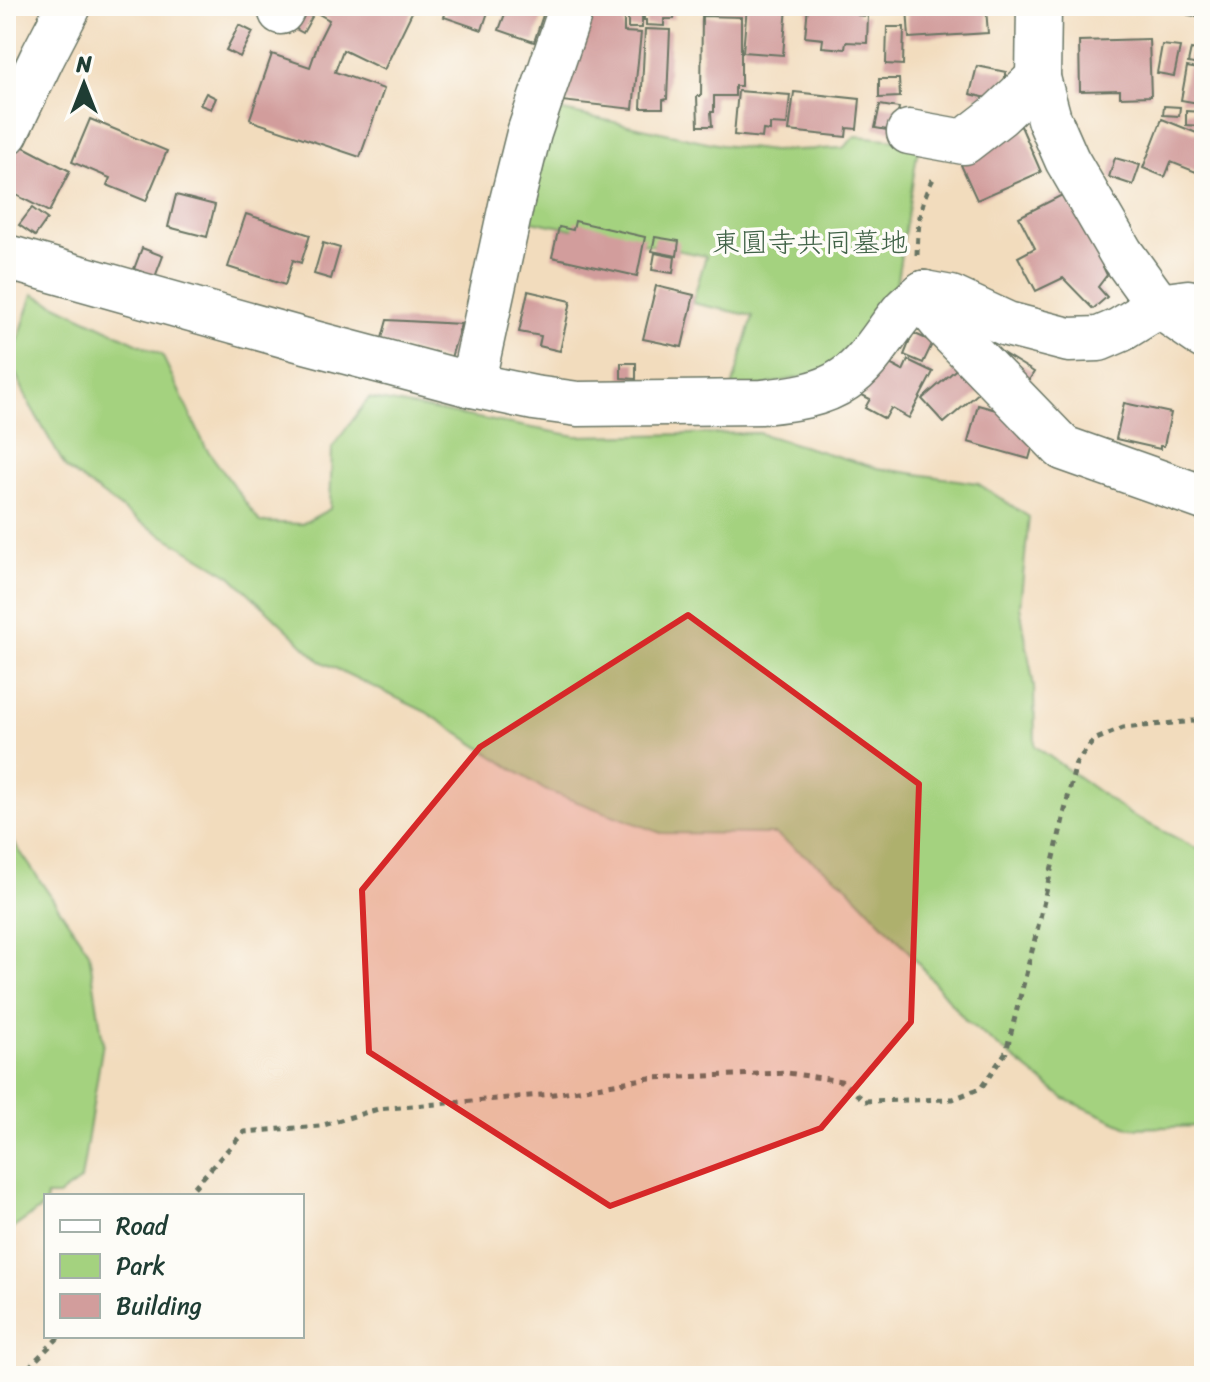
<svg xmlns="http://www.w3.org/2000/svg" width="1210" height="1382" font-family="Sriracha,'Klee One',sans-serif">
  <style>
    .green { fill: #a4d27f; stroke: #62885a; stroke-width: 2 }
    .building { fill: #d29d9c }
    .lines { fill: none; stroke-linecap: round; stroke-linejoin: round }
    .minor-casing { stroke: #697564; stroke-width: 47 }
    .path { stroke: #697564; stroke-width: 5; stroke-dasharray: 6 6; stroke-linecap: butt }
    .minor { stroke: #fff; stroke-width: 44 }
    .marked { fill: #d62828; fill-opacity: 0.2; stroke: #d62828; stroke-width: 6; stroke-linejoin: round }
    .labels { text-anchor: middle; stroke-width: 7; stroke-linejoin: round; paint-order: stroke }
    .park-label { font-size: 28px; fill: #406247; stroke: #fdfcf7 }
  </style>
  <rect width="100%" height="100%" fill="#fdfcf7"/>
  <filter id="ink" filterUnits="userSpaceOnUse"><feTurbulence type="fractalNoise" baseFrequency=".0125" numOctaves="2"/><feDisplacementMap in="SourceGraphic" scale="16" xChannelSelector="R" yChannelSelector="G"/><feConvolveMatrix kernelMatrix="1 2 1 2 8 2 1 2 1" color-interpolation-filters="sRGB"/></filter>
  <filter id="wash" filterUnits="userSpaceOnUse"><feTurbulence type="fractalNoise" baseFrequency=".006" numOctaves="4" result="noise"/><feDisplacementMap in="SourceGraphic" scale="32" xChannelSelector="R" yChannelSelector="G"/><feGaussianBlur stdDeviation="1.8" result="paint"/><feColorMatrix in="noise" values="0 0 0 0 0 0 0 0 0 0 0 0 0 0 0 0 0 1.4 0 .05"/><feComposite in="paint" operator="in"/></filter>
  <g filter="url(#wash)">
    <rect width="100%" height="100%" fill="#f2dcbd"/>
    <g class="green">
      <polygon points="554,109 721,145 773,151 843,148 856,136 919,142 893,305 841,369 731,392 753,316 692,303 706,256 522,219"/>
      <polygon points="33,294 162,355 206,448 260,522 302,524 330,509 332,448 369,398 576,436 758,433 877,468 977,483 1029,517 1020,606 1034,687 1035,746 1131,815 1204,852 1204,1126 1130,1128 1065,1099 966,1021 905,947 844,883 775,834 661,833 545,790 426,712 320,661 231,576 137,520 66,468 29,403 11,363"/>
      <polygon points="6,831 89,952 103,1042 81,1180 58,1196 46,1196 46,1205 6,1233"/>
    </g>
    <g id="blocks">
      <g class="building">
        <polygon points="312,6 415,6 384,70 343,50 335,72 384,89 360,157 252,121 250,118 272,54 310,67 320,38 329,20 310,9"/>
        <polygon points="448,6 490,6 482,30 444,17"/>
        <polygon points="508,6 546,6 534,42 499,30"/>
        <polygon points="594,6 642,6 642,28 628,28 628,9 594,9"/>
        <polygon points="644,6 675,6 674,19 664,19 664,26 646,25 646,20 644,20"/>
        <rect x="717" y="6" width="28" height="7"/>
        <polygon points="747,6 787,7 783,55 743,52"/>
        <polygon points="808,6 859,6 858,15 868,16 867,43 846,42 845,49 822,47 823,39 805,37"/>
        <polygon points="919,6 1000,6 1000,8 986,9 988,33 909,38 907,7"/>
        <polygon points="1189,6 1204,6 1204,17 1188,15"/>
        <polygon points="305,13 312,17 303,33 296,29"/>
        <polygon points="584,13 624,14 624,32 641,33 633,109 561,101"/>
        <polygon points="702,16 741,17 741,86 735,86 735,96 714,96 714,112 711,112 712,126 698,126 697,96 701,96"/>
        <polygon points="239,25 253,32 240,57 226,50"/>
        <polygon points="887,27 904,27 903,65 886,64"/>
        <polygon points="645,29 670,30 667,99 663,100 663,108 641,108"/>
        <polygon points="1149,39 1151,96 1120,97 1120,90 1080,91 1079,41"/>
        <polygon points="1162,45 1180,47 1174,76 1157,73"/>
        <polygon points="1191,49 1204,51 1204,66 1188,63"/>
        <polygon points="977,66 1006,72 1000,101 970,94"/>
        <polygon points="1187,67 1204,70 1204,104 1181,100"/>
        <polygon points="879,79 899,79 900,97 879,98"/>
        <polygon points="738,91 790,95 787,125 770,124 770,131 763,130 762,138 734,135"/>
        <polygon points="794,92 860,99 857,129 847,128 846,137 789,131"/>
        <polygon points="206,93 216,98 211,109 200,105"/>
        <polygon points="880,105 899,108 894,131 875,128"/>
        <polygon points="1164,106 1180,107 1179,116 1163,115"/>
        <polygon points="1186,111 1202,112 1201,126 1186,125"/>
        <polygon points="90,119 167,151 146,201 107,185 110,178 72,162"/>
        <polygon points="1162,119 1204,136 1204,154 1196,172 1171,162 1165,177 1143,168"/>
        <polygon points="1021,126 1041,172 977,200 961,165 978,157 974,147"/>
        <polygon points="20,145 70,171 49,212 6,190 6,174"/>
        <polygon points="1115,158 1140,165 1133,185 1109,177"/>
        <polygon points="1064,194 1085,228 1107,275 1098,287 1107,297 1093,309 1063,278 1036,291 1018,257 1035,248 1019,217"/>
        <polygon points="176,195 215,205 207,237 168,227"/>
        <polygon points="32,208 47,219 35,236 19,225"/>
        <polygon points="246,214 310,235 301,263 293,260 285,285 228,267"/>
        <polygon points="575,221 645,237 637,276 552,257 559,227 573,230"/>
        <polygon points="655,237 679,241 677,256 652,251"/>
        <polygon points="323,243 340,248 331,279 314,274"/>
        <polygon points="142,248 163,256 155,277 134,269"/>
        <polygon points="655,253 675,257 673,273 652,270"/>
        <polygon points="656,286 694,295 682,347 643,339"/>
        <polygon points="528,291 571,301 560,351 539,346 541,336 519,332"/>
        <polygon points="387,320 461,324 450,361 381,342"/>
        <polygon points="913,333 933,342 923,363 904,355"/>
        <polygon points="1001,352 1034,372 1026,385 993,366"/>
        <polygon points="908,360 933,372 909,418 891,408 885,419 865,408 870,399 856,392 888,363 903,371"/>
        <polygon points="621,363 636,363 636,379 621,378"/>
        <polygon points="960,366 981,391 944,423 922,399"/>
        <polygon points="1124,403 1171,413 1164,446 1160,446 1160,449 1116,439"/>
        <polygon points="978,405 1014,415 1035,438 1029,459 968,442"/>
      </g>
    </g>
  </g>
  <g filter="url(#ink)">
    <use href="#blocks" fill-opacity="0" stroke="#697564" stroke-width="2"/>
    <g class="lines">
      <defs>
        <g id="minor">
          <polyline points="1039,6 1038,78 1049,119 1067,160 1121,253 1159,306 1204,337"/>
          <polyline points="281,12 284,6"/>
          <polyline points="909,132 964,142 999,115 1038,78"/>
          <polyline points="6,133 42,58 69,6"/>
          <path d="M6 257 302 340 472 385 534 398 578 404 762 402C790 399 821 396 845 379 870 362 885 332 905 309 911 303 918 298 924 293"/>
          <polyline points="924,293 933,312 944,325 1063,448 1204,498"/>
          <polyline points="924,293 951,298 1007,324 1069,340 1099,339 1120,330 1159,306 1188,302"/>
          <polyline points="472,385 512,201 529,133 572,6"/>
        </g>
      </defs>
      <use href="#minor" class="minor-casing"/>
      <g class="path">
        <path d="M917 255C918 228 919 200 935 176"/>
        <polyline points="186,1196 244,1132 320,1126 378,1109 554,1094 650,1078 788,1073 841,1081 865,1101 953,1099 981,1088 1006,1052 1036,935 1076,763 1094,740 1123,728 1204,720"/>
        <polyline points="20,1376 60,1336"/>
      </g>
      <use href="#minor" class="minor"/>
    </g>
  </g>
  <path class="marked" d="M688 615 919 784 911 1022 821 1128 610 1206 369 1052 362 890 480 747Z"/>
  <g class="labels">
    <g class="park-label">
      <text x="810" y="252">東圓寺共同墓地</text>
    </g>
  </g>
  <rect width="1210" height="1382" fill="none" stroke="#fdfcf7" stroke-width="32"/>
  <rect x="44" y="1194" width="260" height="144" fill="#fdfcf7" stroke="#a4b0a9" stroke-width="2"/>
  <rect x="60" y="1220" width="40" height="12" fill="#ffffff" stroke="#a4b0a9" stroke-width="2"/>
  <text x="116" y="1234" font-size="24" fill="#1f3d34">Road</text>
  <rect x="60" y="1254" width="40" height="24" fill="#a4d27f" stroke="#a4b0a9" stroke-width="2"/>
  <text x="116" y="1274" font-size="24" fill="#1f3d34">Park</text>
  <rect x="60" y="1294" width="40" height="24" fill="#d29d9c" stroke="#a4b0a9" stroke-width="2"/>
  <text x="116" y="1314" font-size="24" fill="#1f3d34">Building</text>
  <g transform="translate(84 84)" stroke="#fdfcf7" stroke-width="6" paint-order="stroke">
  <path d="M0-6L14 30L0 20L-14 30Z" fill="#1f3d34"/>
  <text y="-12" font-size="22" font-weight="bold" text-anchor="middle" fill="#1f3d34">N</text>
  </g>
</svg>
